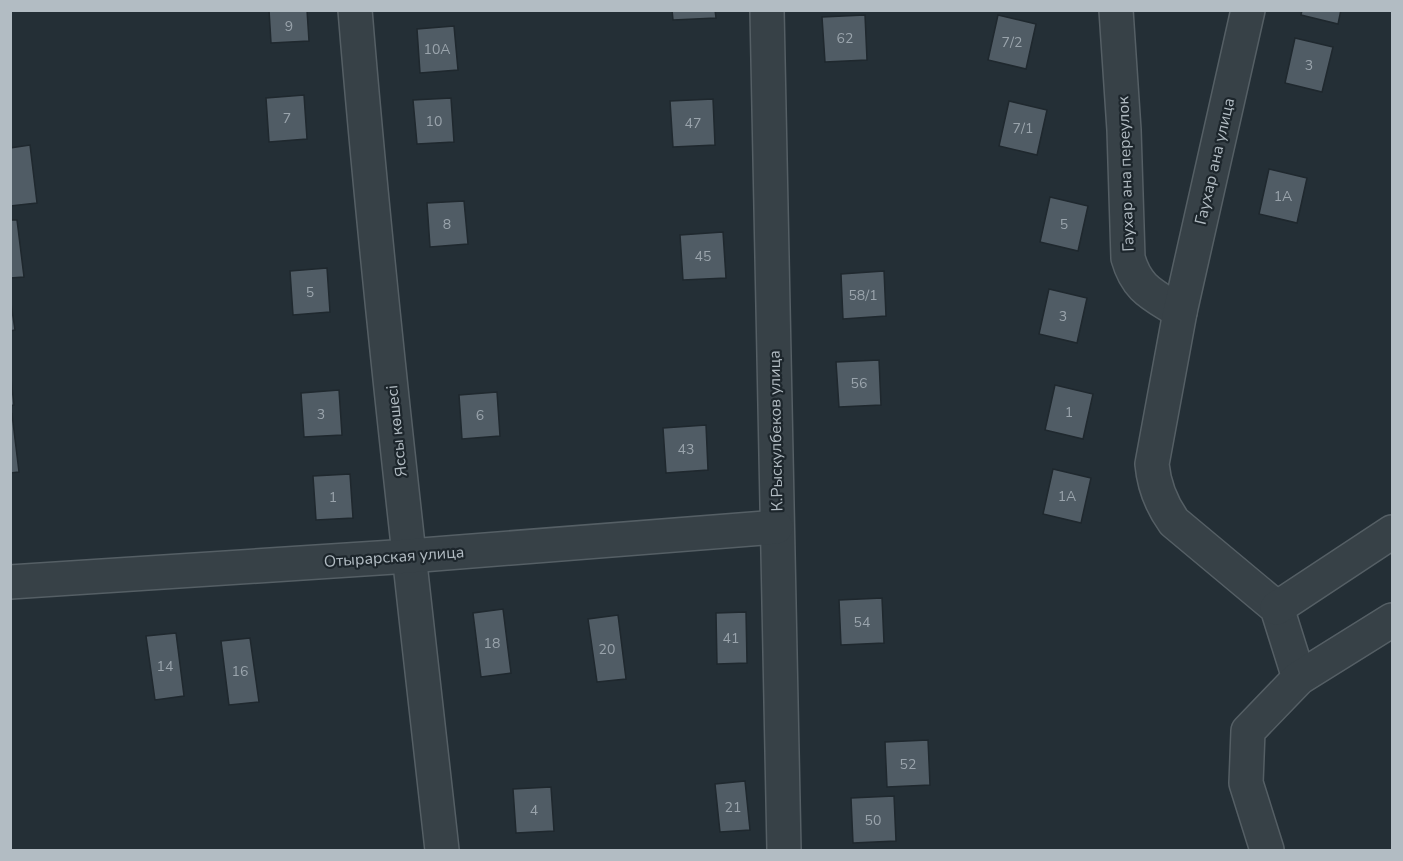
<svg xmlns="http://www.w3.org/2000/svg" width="1403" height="861" font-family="'Nunito Sans',sans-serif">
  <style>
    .building { fill: #505c65; stroke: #1f282e; stroke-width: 1.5 }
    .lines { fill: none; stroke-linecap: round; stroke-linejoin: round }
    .minor-casing { stroke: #555f65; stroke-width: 36 }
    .minor { stroke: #374147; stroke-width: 33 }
    .labels { text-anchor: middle; stroke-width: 4.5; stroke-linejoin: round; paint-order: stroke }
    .number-label { font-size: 14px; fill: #9aa4ac }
    .street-label { font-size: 16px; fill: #b2bcc3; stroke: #1d262c }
  </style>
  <rect width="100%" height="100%" fill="#242f36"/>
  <g class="building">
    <polygon points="269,10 307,10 309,41 271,43"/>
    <polygon points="672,10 715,10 716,18 673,20"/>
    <polygon points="1302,10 1341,10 1338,24 1301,15"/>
    <polygon points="865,15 867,60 825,62 822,17"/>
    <polygon points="998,15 1036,24 1026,69 988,60"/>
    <polygon points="454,26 458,70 420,73 417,29"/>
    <polygon points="1295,38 1333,47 1322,92 1285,83"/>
    <polygon points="304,95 307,139 269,142 266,98"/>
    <polygon points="451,98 454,142 417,144 413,100"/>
    <polygon points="713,99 715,145 673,147 670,101"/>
    <polygon points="1009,101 1047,110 1037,155 999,146"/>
    <polygon points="30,145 37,203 10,206 10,148"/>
    <polygon points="1269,169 1307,178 1297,223 1259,214"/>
    <polygon points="1050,197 1088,206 1078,251 1040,242"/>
    <polygon points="464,201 468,244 430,247 427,203"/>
    <polygon points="10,220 17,220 24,277 10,278"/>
    <polygon points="723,232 726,278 683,280 680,235"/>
    <polygon points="327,268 330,312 293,315 290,271"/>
    <polygon points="884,271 886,316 843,319 841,274"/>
    <polygon points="1049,289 1087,298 1077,343 1039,334"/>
    <polygon points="10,297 15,330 10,331"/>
    <polygon points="879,360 881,405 839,407 836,362"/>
    <polygon points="10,370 14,405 10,406"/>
    <polygon points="1055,385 1093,394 1083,439 1045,430"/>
    <polygon points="339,390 342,435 304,437 301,393"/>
    <polygon points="497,392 500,436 462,439 459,395"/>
    <polygon points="12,414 19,472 10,473 10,415"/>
    <polygon points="706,425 708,470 666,473 663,428"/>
    <polygon points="1053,469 1091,478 1081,523 1043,514"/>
    <polygon points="350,474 353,518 316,520 313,476"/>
    <polygon points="882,598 884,643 841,645 839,600"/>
    <polygon points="503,609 511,673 481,677 473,613"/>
    <polygon points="746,612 747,663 717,664 716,613"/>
    <polygon points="618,615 626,679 597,682 588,619"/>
    <polygon points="176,633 184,696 155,700 146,636"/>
    <polygon points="250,638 259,702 229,705 221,641"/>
    <polygon points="928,740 930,785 887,787 885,742"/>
    <polygon points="745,781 750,830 720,832 715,784"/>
    <polygon points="551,787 554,831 516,833 513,789"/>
    <polygon points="894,796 896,841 853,843 851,798"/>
  </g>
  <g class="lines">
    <defs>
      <g id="minor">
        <path d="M355 10C378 291 411 571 442 850"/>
        <polyline points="767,10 784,850"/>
        <path d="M1116 10 1124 130 1128 258C1137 290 1154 295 1180 312"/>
        <path d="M1248 10 1180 312 1152 464C1154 486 1161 504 1174 522L1277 608 1299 678"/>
        <polyline points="10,582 409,556 776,527"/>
        <polyline points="1277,608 1392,532"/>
        <polyline points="1267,850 1246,783 1248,731 1299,678 1392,620"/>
      </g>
    </defs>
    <use href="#minor" class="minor-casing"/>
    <use href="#minor" class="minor"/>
  </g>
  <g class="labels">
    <g class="number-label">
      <text x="289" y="31">9</text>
      <text x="845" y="43">62</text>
      <text x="1012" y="47">7/2</text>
      <text x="437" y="54">10A</text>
      <text x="1309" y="70">3</text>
      <text x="287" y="123">7</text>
      <text x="434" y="126">10</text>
      <text x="693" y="128">47</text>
      <text x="1023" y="133">7/1</text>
      <text x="1283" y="201">1A</text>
      <text x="447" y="229">8</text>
      <text x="1064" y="229">5</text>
      <text x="703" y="261">45</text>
      <text x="310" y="297">5</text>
      <text x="863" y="300">58/1</text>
      <text x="1063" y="321">3</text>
      <text x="859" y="388">56</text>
      <text x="1069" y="417">1</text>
      <text x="321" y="419">3</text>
      <text x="480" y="420">6</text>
      <text x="686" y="454">43</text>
      <text x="1067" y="501">1A</text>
      <text x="333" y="502">1</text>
      <text x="862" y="627">54</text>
      <text x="731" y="643">41</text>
      <text x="492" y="648">18</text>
      <text x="607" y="654">20</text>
      <text x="165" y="671">14</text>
      <text x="240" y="676">16</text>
      <text x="908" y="769">52</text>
      <text x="733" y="812">21</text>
      <text x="534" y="815">4</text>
      <text x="873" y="825">50</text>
    </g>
    <g class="street-label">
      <text transform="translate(1214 161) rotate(-77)" y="6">Гаухар ана улица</text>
      <text transform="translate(1125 174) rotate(-92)" y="6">Гаухар ана переулок</text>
      <text transform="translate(396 431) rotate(-96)" y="6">Яссы көшесі</text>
      <text transform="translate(775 431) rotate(-91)" y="6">К.Рыскулбеков улица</text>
      <text transform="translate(394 556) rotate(-4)" y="6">Отырарская улица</text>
    </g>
  </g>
  <rect width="1403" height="861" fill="none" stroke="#b2bcc3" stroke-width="24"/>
</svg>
